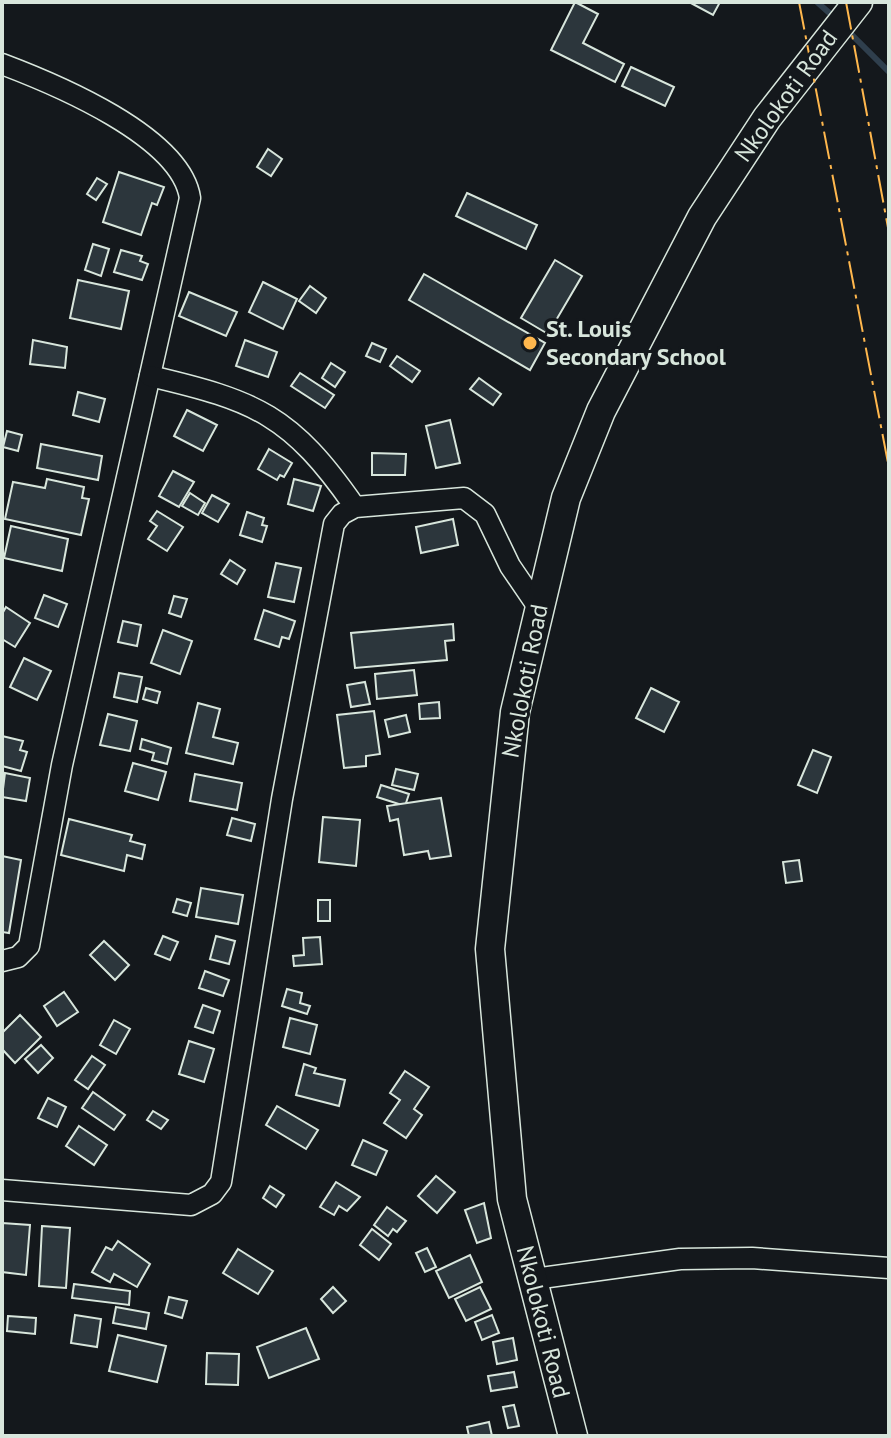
<svg xmlns="http://www.w3.org/2000/svg" width="891" height="1438" font-family="'PT Sans',sans-serif">
  <style>
    .lines { fill: none; stroke-linecap: round; stroke-linejoin: round }
    .stream { stroke: #2f3f4d; stroke-width: 6 }
    .building { fill: #2c363c; stroke: #d8e6dc; stroke-width: 2 }
    .street-casing { stroke: #d8e6dc; stroke-width: 23 }
    .secondary-casing { stroke: #d8e6dc; stroke-width: 31 }
    .street { stroke: #14181c; stroke-width: 20 }
    .secondary { stroke: #14181c; stroke-width: 28 }
    .power { stroke: #ffb74d; stroke-width: 2; stroke-dasharray: 28 6 4 6; stroke-linecap: butt }
    .poi-dot { fill: #ffb74d; stroke: #14181c; stroke-width: 3 }
    .labels { text-anchor: middle; stroke-width: 6; stroke-linejoin: round; paint-order: stroke }
    .street-label { font-size: 24px; fill: #d8e6dc; stroke: #14181c }
    .poi-label { font-size: 24px; font-weight: bold; fill: #d8e6dc; stroke: #14181c; text-anchor: start }
  </style>
  <rect width="100%" height="100%" fill="#14181c"/>
  <g class="lines">
    <g class="stream">
      <polyline points="817,2 835,18"/>
      <polyline points="846,29 889,72"/>
    </g>
  </g>
  <g class="building">
    <polygon points="575,2 598,14 583,43 624,64 615,82 551,50"/>
    <polygon points="689,2 720,2 713,15"/>
    <polygon points="631,67 674,87 665,106 622,86"/>
    <polygon points="268,149 282,159 271,176 257,167"/>
    <polygon points="119,172 164,187 157,205 152,203 141,235 103,222"/>
    <polygon points="97,178 107,184 96,200 87,194"/>
    <polygon points="467,193 537,225 526,249 456,216"/>
    <polygon points="93,244 109,249 101,276 85,270"/>
    <polygon points="121,250 142,256 140,261 148,264 142,280 114,272"/>
    <polygon points="555,260 582,276 548,334 521,318"/>
    <polygon points="424,274 545,343 530,370 409,300"/>
    <polygon points="78,280 129,291 121,329 70,318"/>
    <polygon points="263,282 297,299 283,329 249,312"/>
    <polygon points="310,286 326,298 316,313 299,301"/>
    <polygon points="189,292 237,312 226,336 179,316"/>
    <polygon points="33,340 67,347 65,368 30,364"/>
    <polygon points="245,340 277,352 268,377 236,366"/>
    <polygon points="372,343 386,349 380,362 366,356"/>
    <polygon points="397,356 420,371 412,382 390,366"/>
    <polygon points="331,363 345,372 335,387 322,378"/>
    <polygon points="300,373 334,395 325,408 291,386"/>
    <polygon points="479,378 501,394 493,405 470,389"/>
    <polygon points="78,392 105,399 99,422 73,415"/>
    <polygon points="187,410 217,425 203,451 174,436"/>
    <polygon points="450,420 460,463 436,468 426,426"/>
    <polygon points="7,431 22,435 18,451 3,447"/>
    <polygon points="41,444 102,456 98,480 37,468"/>
    <polygon points="269,449 292,463 284,477 280,475 277,480 258,469"/>
    <polygon points="372,453 406,454 405,475 372,475"/>
    <polygon points="173,471 194,482 179,507 159,496"/>
    <polygon points="47,479 84,487 82,498 89,499 81,535 5,519 13,482 45,488"/>
    <polygon points="294,479 321,486 313,511 288,504"/>
    <polygon points="190,493 205,503 198,515 182,506"/>
    <polygon points="212,495 229,504 218,522 202,513"/>
    <polygon points="157,511 183,527 167,551 148,539 157,526 150,521"/>
    <polygon points="247,512 264,518 262,525 267,526 262,542 240,535"/>
    <polygon points="453,519 458,545 421,553 416,527"/>
    <polygon points="11,526 68,539 62,571 4,558"/>
    <polygon points="230,560 245,570 237,584 221,574"/>
    <polygon points="276,563 301,568 294,602 268,597"/>
    <polygon points="44,595 67,604 58,627 35,618"/>
    <polygon points="174,596 187,599 181,617 169,613"/>
    <polygon points="6,607 30,623 15,647 2,639 2,614"/>
    <polygon points="264,610 295,621 289,639 282,637 279,647 255,639"/>
    <polygon points="123,621 141,625 137,646 118,642"/>
    <polygon points="453,624 454,640 445,641 447,660 355,668 351,633"/>
    <polygon points="163,630 192,641 180,674 151,663"/>
    <polygon points="24,658 51,671 37,700 10,687"/>
    <polygon points="414,670 417,695 377,699 375,674"/>
    <polygon points="119,673 142,677 137,702 114,697"/>
    <polygon points="365,682 370,704 351,707 347,685"/>
    <polygon points="146,688 160,692 157,703 143,699"/>
    <polygon points="651,688 679,702 664,732 636,718"/>
    <polygon points="439,702 440,718 420,719 419,704"/>
    <polygon points="198,703 220,709 213,737 238,743 233,764 186,753"/>
    <polygon points="374,711 380,754 366,756 366,766 344,768 337,715"/>
    <polygon points="108,714 137,721 130,751 100,745"/>
    <polygon points="406,715 410,732 389,737 385,720"/>
    <polygon points="2,736 23,741 20,750 27,752 21,771 2,766"/>
    <polygon points="142,739 171,748 167,764 152,760 154,753 140,749"/>
    <polygon points="813,750 831,757 817,793 798,785"/>
    <polygon points="133,763 166,772 158,800 125,791"/>
    <polygon points="396,769 418,774 414,790 392,785"/>
    <polygon points="5,773 30,778 26,801 2,797"/>
    <polygon points="195,774 242,783 237,810 190,801"/>
    <polygon points="381,785 409,794 405,806 377,797"/>
    <polygon points="441,798 451,856 430,859 428,851 404,855 398,819 390,821 387,806"/>
    <polygon points="323,817 360,820 356,866 319,862"/>
    <polygon points="232,818 255,824 251,841 227,835"/>
    <polygon points="69,819 132,835 130,841 145,845 142,859 127,855 124,871 61,855"/>
    <polygon points="2,856 21,860 9,933 2,932"/>
    <polygon points="799,860 802,881 786,883 783,862"/>
    <polygon points="201,888 243,895 238,924 196,917"/>
    <polygon points="177,899 191,903 187,916 173,912"/>
    <rect x="318" y="900" width="12" height="21"/>
    <polygon points="163,936 178,942 170,960 155,954"/>
    <polygon points="216,936 235,941 229,964 210,959"/>
    <polygon points="320,937 322,964 294,966 293,956 304,955 303,938"/>
    <polygon points="104,941 129,965 115,980 90,955"/>
    <polygon points="205,971 229,980 223,996 199,988"/>
    <polygon points="287,989 302,993 300,1003 310,1006 307,1014 282,1006"/>
    <polygon points="64,992 78,1012 57,1026 44,1006"/>
    <polygon points="203,1005 220,1011 213,1033 195,1027"/>
    <polygon points="20,1015 41,1037 15,1063 2,1049 2,1033"/>
    <polygon points="290,1018 317,1025 310,1054 283,1047"/>
    <polygon points="114,1020 130,1029 116,1054 100,1045"/>
    <polygon points="189,1041 214,1049 204,1082 179,1074"/>
    <polygon points="41,1045 53,1058 38,1073 25,1059"/>
    <polygon points="92,1056 105,1065 88,1089 75,1080"/>
    <polygon points="304,1064 316,1068 314,1073 345,1080 339,1106 296,1095"/>
    <polygon points="405,1071 429,1087 414,1109 422,1115 406,1138 384,1123 400,1100 390,1093"/>
    <polygon points="93,1092 125,1115 114,1130 82,1108"/>
    <polygon points="48,1098 66,1107 57,1127 38,1118"/>
    <polygon points="277,1106 318,1130 306,1149 266,1125"/>
    <polygon points="153,1111 168,1120 161,1129 147,1120"/>
    <polygon points="79,1126 107,1145 94,1165 66,1146"/>
    <polygon points="363,1140 387,1151 376,1175 352,1165"/>
    <polygon points="436,1176 455,1192 437,1213 418,1196"/>
    <polygon points="336,1182 360,1197 347,1211 339,1206 334,1215 320,1207"/>
    <polygon points="270,1186 284,1195 276,1207 263,1198"/>
    <polygon points="484,1203 491,1238 477,1243 465,1210"/>
    <polygon points="387,1207 406,1221 397,1232 393,1229 388,1236 374,1225"/>
    <polygon points="2,1223 30,1225 26,1275 2,1272"/>
    <polygon points="42,1226 70,1228 66,1288 39,1286"/>
    <polygon points="372,1229 391,1244 379,1260 360,1245"/>
    <polygon points="118,1241 150,1264 137,1287 114,1274 110,1282 92,1272 106,1247 112,1250"/>
    <polygon points="427,1248 436,1267 425,1272 416,1253"/>
    <polygon points="238,1249 273,1271 258,1294 223,1273"/>
    <polygon points="470,1255 482,1282 449,1298 436,1271"/>
    <polygon points="74,1284 130,1291 129,1305 72,1298"/>
    <polygon points="333,1287 346,1301 333,1313 321,1299"/>
    <polygon points="480,1287 491,1309 466,1321 455,1299"/>
    <polygon points="169,1297 187,1301 182,1318 165,1313"/>
    <polygon points="116,1307 149,1313 146,1329 113,1323"/>
    <polygon points="75,1315 101,1319 97,1347 71,1343"/>
    <polygon points="492,1315 499,1333 482,1340 475,1322"/>
    <polygon points="8,1316 36,1318 35,1334 7,1331"/>
    <polygon points="306,1328 319,1359 269,1378 257,1347"/>
    <polygon points="118,1335 166,1346 157,1382 109,1371"/>
    <polygon points="513,1338 517,1360 497,1364 493,1342"/>
    <polygon points="207,1353 239,1354 238,1385 206,1384"/>
    <polygon points="514,1372 517,1387 491,1391 488,1376"/>
    <polygon points="514,1405 519,1426 508,1428 503,1407"/>
    <polygon points="489,1422 492,1436 469,1436 467,1427"/>
  </g>
  <g class="lines">
    <defs>
      <g id="street">
        <path d="M2 64C55 84 181 136 190 198L62 765 29 946 18 957 2 961"/>
        <path d="M150 376C257 401 291 415 355 507"/>
        <polyline points="2,1190 191,1205 212,1194 221,1182 282,799 334,524 342,514 355,507 464,498 485,514 510,566 538,607"/>
        <polyline points="534,1279 680,1259 752,1258 889,1268"/>
      </g>
      <polyline id="secondary" points="573,1436 512,1199 490,949 515,712 566,498 601,411 702,217 767,118 858,2"/>
    </defs>
    <use href="#street" class="street-casing"/>
    <use href="#secondary" class="secondary-casing"/>
    <use href="#street" class="street"/>
    <use href="#secondary" class="secondary"/>
    <g class="power">
      <polyline points="799,2 889,468"/>
      <polyline points="846,2 889,233"/>
    </g>
  </g>
  <circle class="poi-dot" cx="530" cy="343" r="8"/>
  <g class="labels">
    <g class="street-label">
      <text transform="translate(786 96) rotate(-54)" y="8">Nkolokoti Road</text>
      <text transform="translate(525 681) rotate(-79)" y="8">Nkolokoti Road</text>
      <text transform="translate(543 1322) rotate(76)" y="8">Nkolokoti Road</text>
    </g>
    <g class="poi-label">
      <text x="546" y="337">St. Louis<tspan x="546" dy="28">Secondary School</tspan></text>
    </g>
  </g>
  <rect width="891" height="1438" fill="none" stroke="#d8e6dc" stroke-width="8"/>
</svg>
